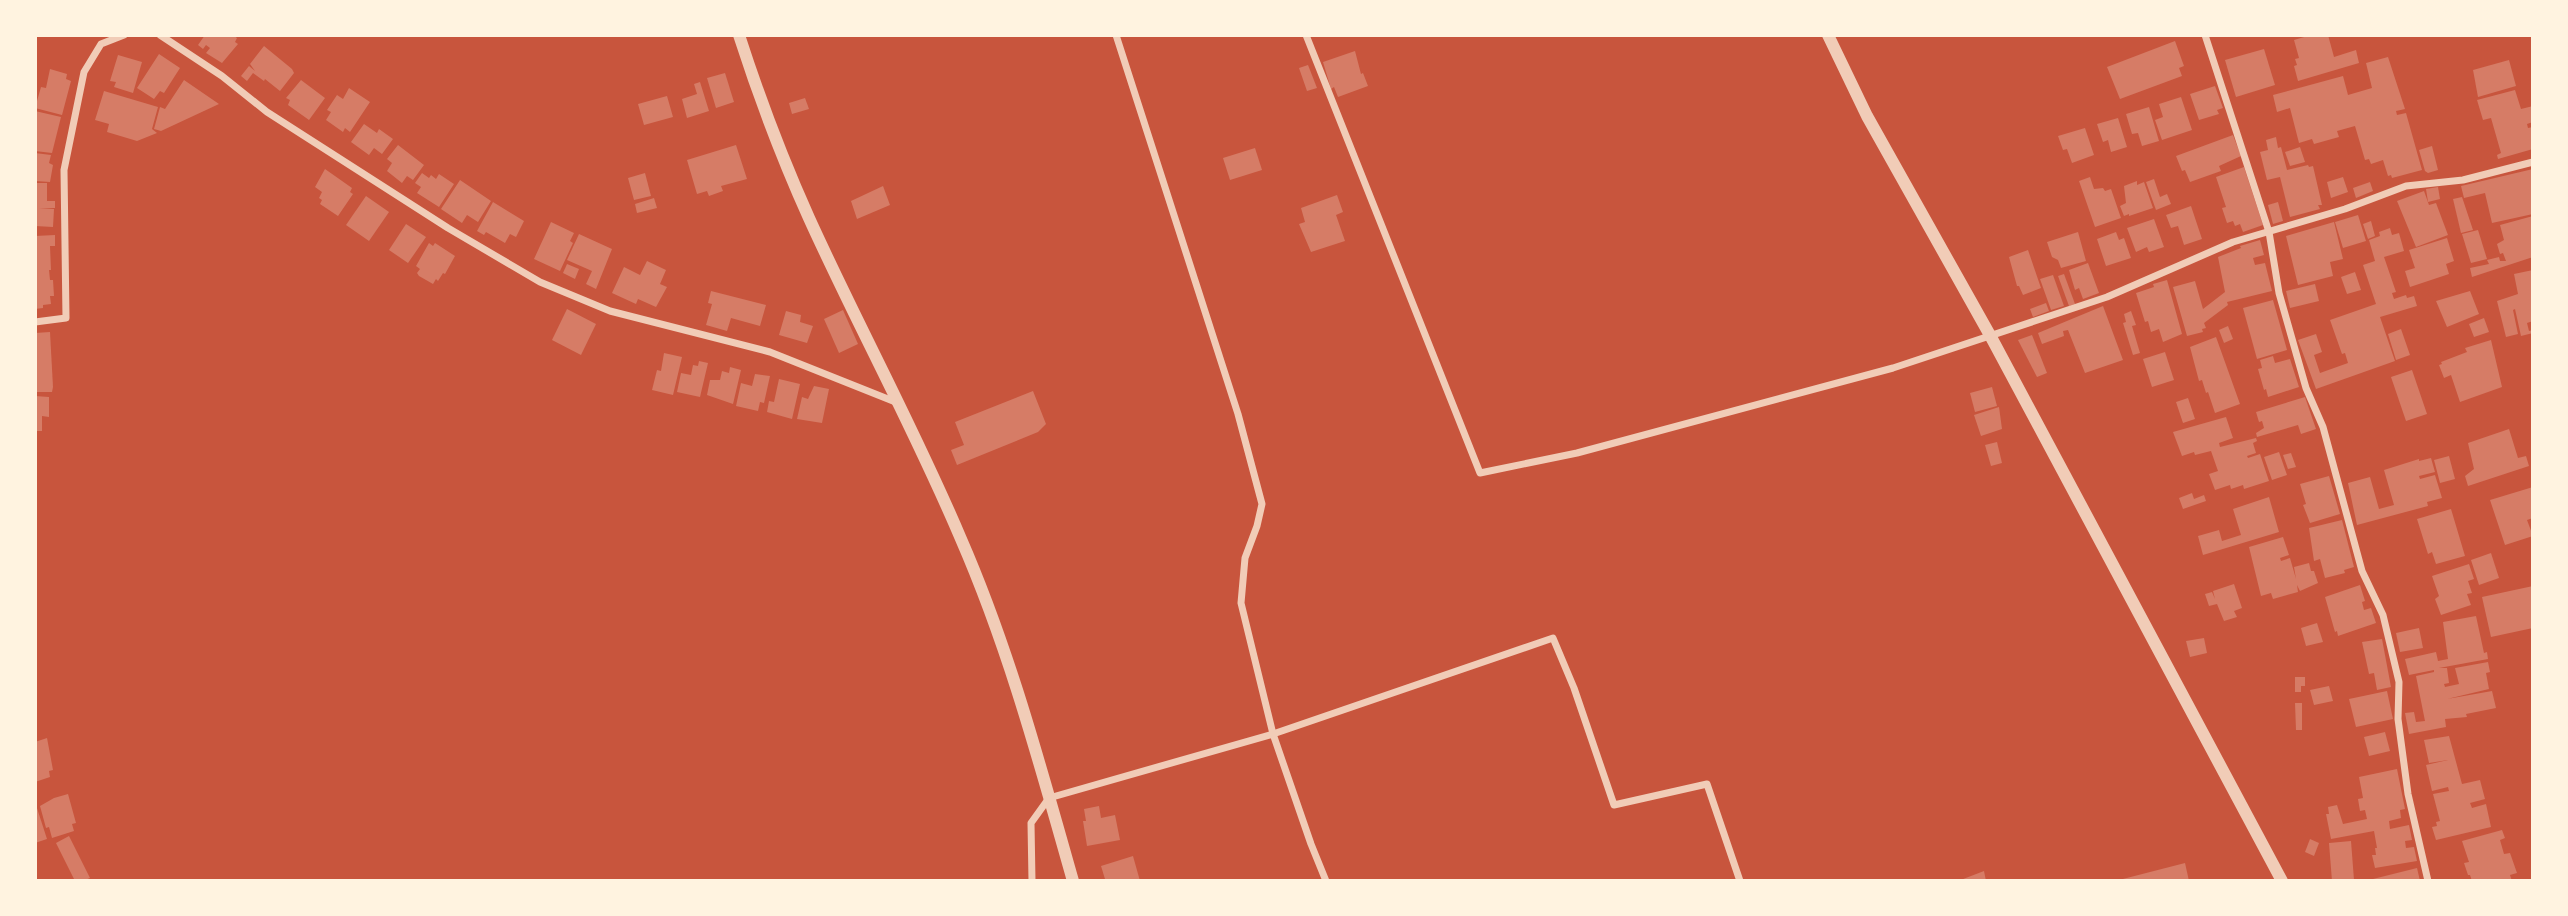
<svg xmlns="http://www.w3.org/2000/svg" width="2568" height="916" font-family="'Libre Baskerville',serif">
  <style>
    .building { fill: #d67c66 }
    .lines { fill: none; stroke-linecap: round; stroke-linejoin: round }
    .minor { stroke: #f1ccb7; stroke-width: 7 }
    .tertiary { stroke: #f1ccb7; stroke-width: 12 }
  </style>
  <rect width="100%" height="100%" fill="#c8553d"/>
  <g class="building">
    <polygon points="205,35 233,35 237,38 235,42 238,44 222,63 206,53 210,48 206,45 203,49 198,45"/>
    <polygon points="2311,35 2328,35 2334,57 2356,50 2359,63 2298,81 2294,66 2297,65 2295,59 2299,58 2294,40"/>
    <polygon points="2175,41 2184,66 2179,68 2182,76 2120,99 2107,67"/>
    <polygon points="264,46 292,69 294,73 280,91 265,79 264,81 253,73 247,81 241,76 249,66 255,71 250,64"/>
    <polygon points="2264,49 2275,85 2236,97 2225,60"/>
    <polygon points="1355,51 1361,74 1363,73 1368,86 1338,97 1334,87 1331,89 1323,62"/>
    <polygon points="159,54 180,68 164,93 160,91 154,99 137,88"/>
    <polygon points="118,55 142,62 133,93 114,87 116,82 110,81"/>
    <polygon points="2388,57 2405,109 2396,111 2397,115 2406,113 2422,170 2392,178 2391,175 2388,176 2383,160 2371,164 2369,159 2365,160 2355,126 2337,131 2339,137 2314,144 2312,139 2299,143 2290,108 2277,112 2273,95 2343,76 2348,95 2372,88 2366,63"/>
    <polygon points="2509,60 2516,86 2478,97 2473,70"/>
    <polygon points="1308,65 1317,88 1307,91 1299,68"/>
    <polygon points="50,69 67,74 66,79 71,81 62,115 35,108 41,87 46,88"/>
    <polygon points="725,73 734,102 716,108 707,78"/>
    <polygon points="184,80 219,104 161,131 154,129 160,107 165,109"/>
    <polygon points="301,80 325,98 309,120 288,105 290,100 286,98"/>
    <polygon points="700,82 709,111 687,118 682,99 697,94 694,84"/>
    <polygon points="2215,86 2223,108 2217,110 2219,114 2199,120 2190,94"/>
    <polygon points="349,88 370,102 350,132 345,128 343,132 326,120 331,112 327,110 337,95 343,99"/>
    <polygon points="2515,90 2521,109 2533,106 2533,122 2527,124 2528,128 2533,127 2533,149 2498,159 2497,155 2501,153 2491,118 2483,120 2477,100"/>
    <polygon points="104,91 158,107 152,129 157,133 137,141 107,132 109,124 95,120"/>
    <polygon points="667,96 673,117 644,125 638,104"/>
    <polygon points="2181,97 2192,130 2162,140 2155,120 2163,117 2159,104"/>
    <polygon points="805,98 809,109 792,114 789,103"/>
    <polygon points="2149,107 2159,141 2142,146 2138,133 2132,134 2126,114"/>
    <polygon points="35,111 61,117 52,153 35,151"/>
    <polygon points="2118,118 2127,147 2111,152 2108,140 2103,142 2097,124"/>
    <polygon points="364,124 377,133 379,129 393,139 382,154 374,148 369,155 351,142"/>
    <polygon points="2085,128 2094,155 2072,163 2067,149 2063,150 2058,136"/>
    <polygon points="2233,135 2241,156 2219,166 2221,171 2190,182 2185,170 2182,171 2176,156"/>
    <polygon points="2276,137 2278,148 2281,147 2287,170 2308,165 2309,167 2313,166 2322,205 2318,205 2320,209 2290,217 2280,177 2267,180 2260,152 2268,150 2266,140"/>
    <polygon points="398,145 424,165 413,180 407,176 402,183 387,171 392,163 387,159"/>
    <polygon points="736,145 747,179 721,186 723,191 709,196 707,191 697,194 687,160"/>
    <polygon points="2432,146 2438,170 2428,173 2425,171 2419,150"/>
    <polygon points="2300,147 2305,162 2290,166 2285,152"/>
    <polygon points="1255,148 1262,170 1230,180 1223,158"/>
    <polygon points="35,153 51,155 49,163 53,165 50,182 35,181"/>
    <polygon points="2244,167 2263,225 2243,232 2240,224 2235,226 2233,221 2227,223 2222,208 2226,207 2216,177"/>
    <polygon points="325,169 352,188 350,192 353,194 338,216 320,204 322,200 319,198 322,192 315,187"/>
    <polygon points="2533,169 2531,180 2533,214 2492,223 2485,193 2464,198 2461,186"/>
    <polygon points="422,173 429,178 431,175 436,179 439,174 454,184 439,207 417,193 421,187 415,183"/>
    <polygon points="645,173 651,196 634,200 628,178"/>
    <polygon points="2090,177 2094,189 2103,188 2105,191 2111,189 2121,218 2095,227 2079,181"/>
    <polygon points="2343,177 2348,192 2331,198 2327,182"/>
    <polygon points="2154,179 2160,197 2167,194 2171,204 2156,210 2146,182"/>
    <polygon points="460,180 491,201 478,222 467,215 462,223 441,209"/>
    <polygon points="2137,181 2137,185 2144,182 2153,208 2129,216 2129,214 2124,216 2120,206 2126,203 2124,186"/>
    <polygon points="2370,182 2373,191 2356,198 2353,188"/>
    <polygon points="35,183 47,183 47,201 55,201 55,208 39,208 54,209 53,227 35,226"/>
    <polygon points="883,186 890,205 857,219 851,201"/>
    <polygon points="2438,187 2440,199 2428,202 2426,189"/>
    <polygon points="2424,191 2429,205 2436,203 2448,235 2416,247 2397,201"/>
    <polygon points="1337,195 1343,212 1336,215 1345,241 1311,252 1299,224 1305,222 1301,208"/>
    <polygon points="366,196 389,212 369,241 346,225"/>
    <polygon points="2462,197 2473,230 2461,233 2453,199"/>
    <polygon points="654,198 657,208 637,213 635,204"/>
    <polygon points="493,202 524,221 516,237 510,234 505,243 486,232 484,235 477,231"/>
    <polygon points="2278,202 2283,221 2273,224 2268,205"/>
    <polygon points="2191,206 2202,239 2184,245 2178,226 2171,228 2166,215"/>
    <polygon points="2358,215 2366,241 2343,248 2335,222"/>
    <polygon points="2533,216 2533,257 2472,277 2470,268 2489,264 2487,260 2499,257 2500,261 2506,261 2503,253 2500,254 2497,244 2504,240 2500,225"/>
    <polygon points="2154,219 2164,247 2149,252 2147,247 2136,252 2127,228"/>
    <polygon points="2371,221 2375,236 2368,239 2363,224"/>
    <polygon points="551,222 574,233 570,241 573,243 560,271 534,259"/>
    <polygon points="2334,222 2343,259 2330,262 2333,276 2298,285 2286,236"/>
    <polygon points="406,224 426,237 408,263 389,250"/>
    <polygon points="2390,228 2392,235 2399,233 2404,251 2384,257 2396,292 2392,293 2394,299 2406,295 2407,298 2414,296 2417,306 2380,317 2395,361 2316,389 2298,340 2316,334 2322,352 2314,355 2320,373 2348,363 2345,353 2342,354 2330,320 2376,304 2363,265 2375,261 2369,240 2380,236 2379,232"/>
    <polygon points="2478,230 2487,259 2471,263 2462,234"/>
    <polygon points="2078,232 2086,261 2061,268 2058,260 2052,257 2047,242"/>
    <polygon points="2116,232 2119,240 2124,238 2131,258 2106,266 2097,239"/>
    <polygon points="579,234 612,249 596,289 586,284 592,271 567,260"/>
    <polygon points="55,235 55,246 50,246 51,270 49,270 50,280 53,280 54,296 50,296 51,304 43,305 43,308 35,309 35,236"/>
    <polygon points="2447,238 2454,261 2446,264 2449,274 2410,287 2405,271 2415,268 2409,250"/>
    <polygon points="2260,240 2264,255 2253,258 2255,265 2265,263 2272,291 2227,302 2228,305 2204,323 2206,328 2202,329 2203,332 2187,336 2173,287 2195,281 2203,309 2225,292 2218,257 2241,248 2240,246"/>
    <polygon points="429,243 433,246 435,243 455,256 445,274 443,273 438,281 436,279 433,284 419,276 417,273 420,269 416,266"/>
    <polygon points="2028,250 2041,288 2023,295 2019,286 2017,286 2009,257"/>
    <polygon points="647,261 666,270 660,284 667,287 656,307 638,299 636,304 612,293 624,267 640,275"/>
    <polygon points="2088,263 2099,293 2083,299 2079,288 2075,290 2069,270"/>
    <polygon points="567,264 579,269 575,279 563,273"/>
    <polygon points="2533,270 2533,318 2522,320 2533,318 2533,321 2527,323 2529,331 2533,330 2533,333 2521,336 2515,309 2513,310 2518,334 2506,337 2497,301 2518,294 2514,274"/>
    <polygon points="2355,272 2361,290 2347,294 2341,277"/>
    <polygon points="2064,274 2075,304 2069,306 2058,276"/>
    <polygon points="2053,275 2064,306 2051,310 2040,279"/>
    <polygon points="2167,280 2182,334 2163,342 2159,329 2151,332 2148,321 2145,322 2136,293 2154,287 2153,284"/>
    <polygon points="2315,284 2319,301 2290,308 2286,291"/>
    <polygon points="711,291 766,305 760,326 731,318 727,331 706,325 712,304 708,303"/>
    <polygon points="2470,291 2479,314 2447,327 2436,301"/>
    <polygon points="2273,300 2287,350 2257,359 2243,308"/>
    <polygon points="2046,303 2049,311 2033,317 2030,309"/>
    <polygon points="2103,306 2123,360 2085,373 2068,330 2063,331 2064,336 2042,344 2038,333"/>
    <polygon points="567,309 596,324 581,355 552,340"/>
    <polygon points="843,310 858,344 839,353 824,319"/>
    <polygon points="786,311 801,315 800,322 813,326 807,343 779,335"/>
    <polygon points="2131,311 2136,325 2132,326 2140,353 2133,355 2123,323 2126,322 2124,314"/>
    <polygon points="2484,318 2489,332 2474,337 2469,324"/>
    <polygon points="2228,326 2233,339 2224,343 2219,330"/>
    <polygon points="2401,329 2410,355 2396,360 2388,334"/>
    <polygon points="50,332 53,387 52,392 35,392 35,333"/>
    <polygon points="2032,335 2047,373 2037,377 2018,340"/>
    <polygon points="2216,337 2240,404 2215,413 2208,392 2206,393 2202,380 2199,381 2190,347"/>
    <polygon points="2491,340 2502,387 2460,402 2451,375 2444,378 2439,365 2442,364 2441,362 2467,352 2465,348"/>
    <polygon points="2165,352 2174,380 2152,387 2143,359"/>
    <polygon points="664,353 682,357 673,395 652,390 657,370 661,371"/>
    <polygon points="2273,356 2275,363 2290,359 2299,387 2268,397 2266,389 2264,390 2258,369 2262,368 2260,360"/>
    <polygon points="699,361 708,363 700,397 677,392 681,373 691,375 693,365 698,366"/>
    <polygon points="730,367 741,370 733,404 707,395 710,380 720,380 722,371 729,373"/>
    <polygon points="2412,370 2427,414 2406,421 2391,377"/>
    <polygon points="755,374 770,376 764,403 760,402 758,411 736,406 741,383 752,386"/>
    <polygon points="779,379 800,384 792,419 767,412 769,401 774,402"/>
    <polygon points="814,386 829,389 822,423 797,419 802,397 808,399"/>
    <polygon points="1992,387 1997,406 1975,412 1970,393"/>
    <polygon points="1033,391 1046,424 1038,432 957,465 951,450 964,445 955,422"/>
    <polygon points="35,396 49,397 49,417 42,416 42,431 35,431"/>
    <polygon points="2305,397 2316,429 2301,434 2298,425 2257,437 2256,433 2264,428 2262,421 2259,422 2256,412"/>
    <polygon points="2188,398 2195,419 2183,423 2176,402"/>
    <polygon points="1999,407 2002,429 1981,436 1974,415"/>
    <polygon points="2226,417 2233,438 2219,443 2220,447 2256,438 2257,441 2253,443 2256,453 2247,456 2248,458 2260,454 2269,481 2244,489 2243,485 2231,489 2230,485 2215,490 2209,474 2218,471 2211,451 2195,455 2194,452 2182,456 2173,432"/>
    <polygon points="2509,429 2518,458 2526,456 2529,466 2468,486 2465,476 2474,469 2468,443"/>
    <polygon points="1997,442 2002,463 1991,466 1985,445"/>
    <polygon points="2279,452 2287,475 2272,480 2264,457"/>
    <polygon points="2291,453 2296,467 2288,469 2283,455"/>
    <polygon points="2449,456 2455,479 2440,483 2434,460"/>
    <polygon points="2431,458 2435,472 2419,476 2420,479 2435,475 2442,498 2427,502 2428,506 2357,525 2348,483 2370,477 2379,509 2394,505 2384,470 2419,459 2419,461"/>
    <polygon points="2329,476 2340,514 2310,523 2303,505 2306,504 2300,484"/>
    <polygon points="2533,487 2533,518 2527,520 2533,536 2505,545 2490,500"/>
    <polygon points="2192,493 2194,499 2204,495 2206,501 2183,509 2179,498"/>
    <polygon points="2269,497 2279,532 2203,555 2198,536 2219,530 2222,541 2241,535 2233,509"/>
    <polygon points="2451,509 2465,556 2436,564 2432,552 2428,554 2417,519"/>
    <polygon points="2342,520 2354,567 2344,570 2345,573 2325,578 2320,559 2314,561 2309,528"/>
    <polygon points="2283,537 2289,555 2280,558 2281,561 2290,558 2296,579 2294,567 2309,563 2311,571 2314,571 2318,583 2300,591 2297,585 2298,592 2273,599 2271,593 2261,596 2249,547"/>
    <polygon points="2491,553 2499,578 2479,585 2471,560"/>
    <polygon points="2469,564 2474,579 2468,581 2472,593 2467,594 2471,605 2441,615 2435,599 2439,596 2432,576"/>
    <polygon points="2234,584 2242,608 2234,611 2237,617 2224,621 2217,604 2209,606 2205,594 2212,592 2215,599 2213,591"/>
    <polygon points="2360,585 2365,601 2362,602 2364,610 2371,608 2376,623 2338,636 2337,631 2335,632 2325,597"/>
    <polygon points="2533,586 2533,628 2491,637 2482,597"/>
    <polygon points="2476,616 2484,653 2487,652 2488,659 2439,668 2447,668 2449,683 2444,684 2445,687 2459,684 2455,668 2488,662 2490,672 2486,673 2489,689 2447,699 2492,691 2496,708 2466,714 2467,717 2445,719 2446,727 2409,734 2405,713 2414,712 2416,722 2425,721 2416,676 2434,672 2434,670 2409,675 2405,659 2436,652 2438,661 2448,659 2443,622"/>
    <polygon points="2317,623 2323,642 2306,646 2301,628"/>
    <polygon points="2419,628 2423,648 2400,652 2396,633"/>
    <polygon points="2204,638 2207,653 2190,657 2186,641"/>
    <polygon points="2382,639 2391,687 2377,690 2374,673 2369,674 2362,642"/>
    <polygon points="2295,677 2305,677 2305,686 2301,686 2301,692 2295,692"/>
    <polygon points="2329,686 2333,701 2314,705 2310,690"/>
    <polygon points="2387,691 2393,719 2356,727 2349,699"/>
    <polygon points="2295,703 2302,703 2302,730 2296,730"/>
    <polygon points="2385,732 2390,751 2369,756 2364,737"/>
    <polygon points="2449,736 2462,784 2480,780 2485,799 2470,803 2472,808 2486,804 2491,827 2436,840 2432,827 2437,826 2436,822 2440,821 2433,794 2449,791 2448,787 2432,791 2426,765 2448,760 2429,763 2424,740"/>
    <polygon points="47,738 53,770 49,771 50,777 35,782 35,742"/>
    <polygon points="2397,769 2405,809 2400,810 2401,818 2389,821 2390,829 2409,825 2412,840 2405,841 2406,848 2414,847 2417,861 2375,868 2372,855 2376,855 2375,848 2377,848 2374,831 2331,839 2326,814 2329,814 2328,807 2337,805 2343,824 2367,819 2365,810 2360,811 2358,799 2363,798 2359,777"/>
    <polygon points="68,794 76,823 72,824 74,831 52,838 49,827 46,828 40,806 54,798"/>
    <polygon points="35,802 47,839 35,843"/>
    <polygon points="1099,806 1101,818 1115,815 1120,840 1087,846 1083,821 1086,821 1084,809"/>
    <polygon points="2502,830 2505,838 2500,840 2504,854 2510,853 2517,873 2510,875 2512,881 2472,881 2470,875 2468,875 2464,863 2469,862 2462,841"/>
    <polygon points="69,836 90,878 83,881 75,881 56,843"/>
    <polygon points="2310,839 2319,843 2314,856 2305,852"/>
    <polygon points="2351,841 2354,880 2332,881 2329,843"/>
    <polygon points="1133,856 1140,881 1107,881 1105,879 1101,866"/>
    <polygon points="2185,863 2189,881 2120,881 2119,880"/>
    <polygon points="2417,868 2420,881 2369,881 2369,880"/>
    <polygon points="1984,871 1986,881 1958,881"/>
  </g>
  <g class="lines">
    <g class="minor">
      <polyline points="160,35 222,76 267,112 448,228 540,282 610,311 770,352 898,403"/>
      <polyline points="1116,35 1238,414 1262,504 1257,526 1245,558 1241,603 1273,734 1311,844 1326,881"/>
      <polyline points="1306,35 1480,473 1577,453 1893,368 2107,297 2233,242 2345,209 2406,186 2463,180 2533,162"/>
      <polyline points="2205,35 2269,232 2279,293 2306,388 2323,427 2362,571 2383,615 2399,682 2398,719 2408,794 2428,881"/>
      <polyline points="35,322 66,318 64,170 84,72 101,44 124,35"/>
      <polyline points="1032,881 1031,823 1049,798 1273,734 1553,638 1574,688 1614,805 1707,784 1740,881"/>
    </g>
    <g class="tertiary">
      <path d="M739 35C759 97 782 158 809 218 858 326 915 430 961 539 1009 649 1040 765 1073 881"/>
      <polyline points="1828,35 1867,116 1991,337 2282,881"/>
    </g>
  </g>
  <rect width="2568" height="916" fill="none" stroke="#fff3e0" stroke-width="74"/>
</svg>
